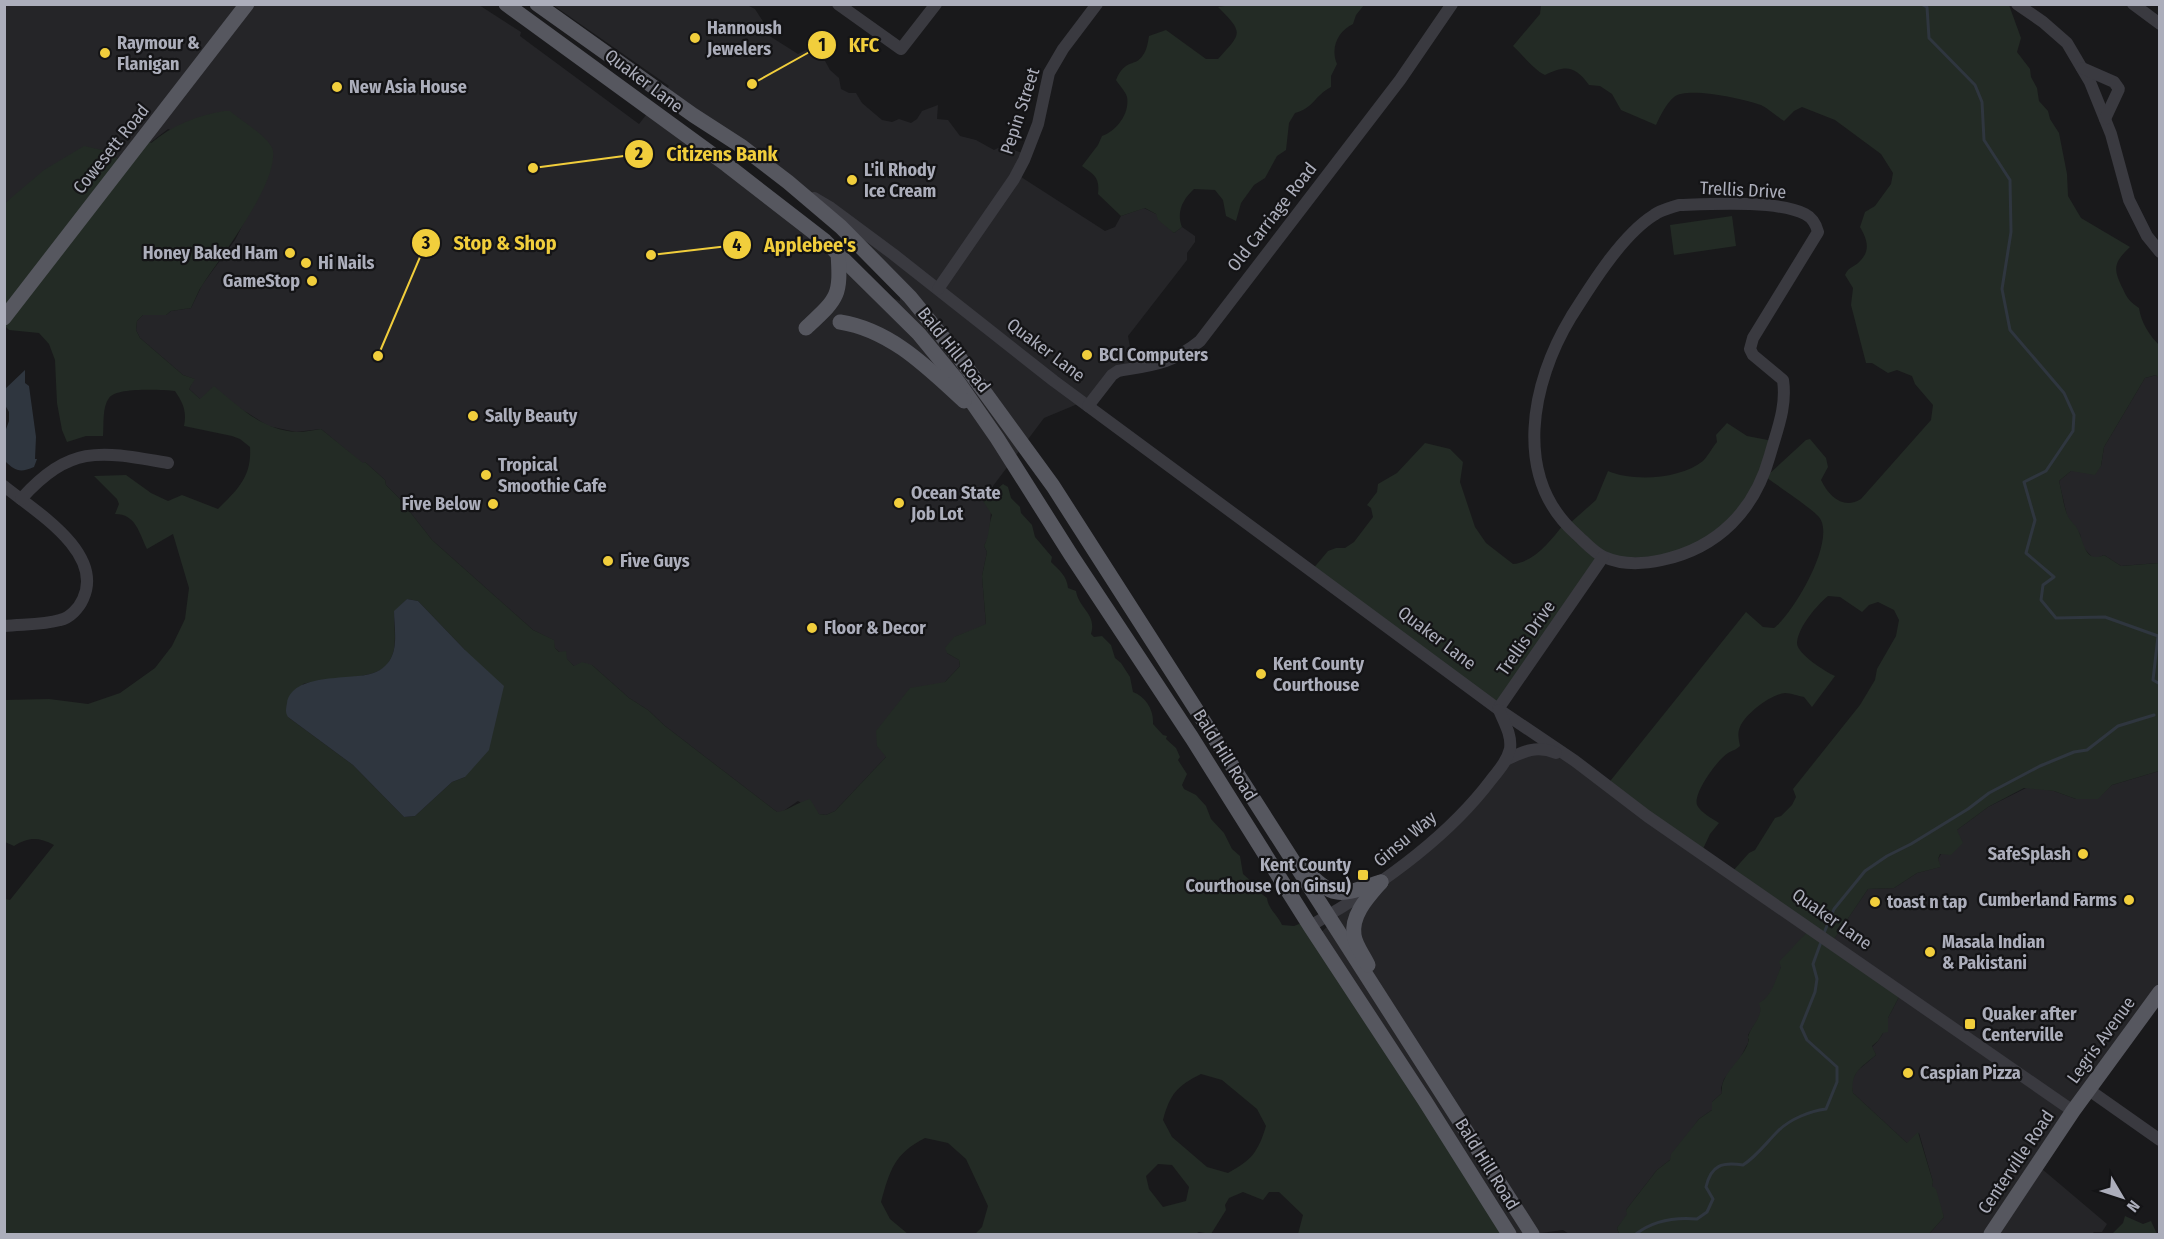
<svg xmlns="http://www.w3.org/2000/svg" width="2164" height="1239" font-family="'Fira Sans Condensed',sans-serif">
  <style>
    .built { fill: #252528 }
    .green { fill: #232b25; fill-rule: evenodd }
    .water { fill: #2f363f }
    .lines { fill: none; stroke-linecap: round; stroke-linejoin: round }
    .stream { stroke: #2f363f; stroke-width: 3 }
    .minor { stroke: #3a3a40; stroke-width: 12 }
    .major { stroke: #56575f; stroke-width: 15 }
    .poi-dot { fill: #f1ce3c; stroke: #141416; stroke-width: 2 }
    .labels { text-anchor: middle; stroke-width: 4.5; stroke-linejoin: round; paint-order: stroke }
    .poi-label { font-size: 18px; font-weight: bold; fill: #acaebb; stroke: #141416; text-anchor: start }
    .street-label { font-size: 18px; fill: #acaebb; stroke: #141416 }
    .leader { fill: none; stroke: #f1ce3c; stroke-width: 2 }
    .callout-dot { fill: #f1ce3c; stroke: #141416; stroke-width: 2 }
    .mark-label { font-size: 18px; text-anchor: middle; font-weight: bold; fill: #111 }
    .callout-label { font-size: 20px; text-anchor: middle; font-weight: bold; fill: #f1ce3c; stroke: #141416; stroke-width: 4.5; stroke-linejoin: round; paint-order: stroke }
  </style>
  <rect width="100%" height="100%" fill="#19191b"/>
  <g class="built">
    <polygon points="745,4 755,9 764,23 768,35 798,54 806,50 824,59 830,70 839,78 841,89 849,93 856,93 862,103 882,120 892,122 899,119 911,123 917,119 922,111 938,105 937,119 948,120 960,136 976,140 994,150 1002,146 1025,154 1018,175 1105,231 1115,227 1121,216 1144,208 1156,214 1174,233 1182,227 1195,236 1195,242 1187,253 1187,260 1128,336 1133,363 1125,365 1091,404 1080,403 1044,418 993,486 989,536 984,546 987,552 982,576 986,625 955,637 947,653 959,660 960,666 945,682 886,757 835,811 826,815 819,814 798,801 782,812 777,812 665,726 648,710 629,698 592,665 575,667 555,648 553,640 533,630 432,540 399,498 386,485 385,480 365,462 363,464 321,429 296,432 268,426 246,412 200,399 189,389 194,379 183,375 140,338 136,330 137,321 143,315 166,315 171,311 191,308 202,285 235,240 270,171 168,129 124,163 107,151 89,148 5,203 5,5 479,5 521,32 520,36 532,45 639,124 650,110 892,298 900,301 900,296 851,239 663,94 669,86 553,5"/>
    <polygon points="2156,375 2160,379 2159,563 2121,566 2104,555 2097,558 2092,557 2082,546 2080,534 2067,516 2059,481 2071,471 2101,466 2104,447 2145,378"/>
    <polygon points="1529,750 1562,756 1809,930 1781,967 1776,984 1761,1007 1760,1016 1748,1035 1748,1043 1737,1064 1724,1079 1721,1088 1722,1093 1712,1102 1712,1110 1699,1119 1670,1160 1657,1170 1626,1210 1628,1214 1617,1228 1619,1234 1569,1234 1563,1230 1534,1234 1509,1234 1318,935 1373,885 1424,849 1510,758"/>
    <polygon points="2159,771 2159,1001 2041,1167 2042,1169 2107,1224 2102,1232 2094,1232 2092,1234 1929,1234 1944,1217 1932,1186 1933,1182 1919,1133 1908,1144 1853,1093 1851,1082 1857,1071 1876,1055 1872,1047 1878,1041 1883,1033 1888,1018 1901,993 1833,940 1868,889 1894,888 1917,873 1940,867 1938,859 1957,830 1988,807 2028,787 2054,791 2076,799 2099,797 2112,785"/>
  </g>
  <g class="green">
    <path d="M1231 5H1364L1356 15 1353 24C1338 31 1330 48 1337 64L1331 76V87C1314 96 1314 108 1295 113L1289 123 1286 150 1277 156 1265 178 1254 185 1241 203 1236 221 1226 216 1223 200 1215 190 1194 189C1183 199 1176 212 1182 227L1174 233 1158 220 1156 214 1145 208 1121 216 1098 194C1100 177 1094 175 1082 166L1098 145 1102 136C1116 131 1130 114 1127 97 1126 92 1119 85 1116 80 1126 57 1135 68 1143 55 1147 50 1148 42 1149 36L1166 30 1206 59H1218C1242 33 1244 33 1218 7Z"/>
    <path d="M1541 5H2009L2021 38 2017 52 2030 69 2031 77 2037 88 2039 101 2048 111 2050 119 2059 133 2067 174 2068 196 2081 218 2130 247C2113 263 2113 269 2123 289 2127 298 2130 302 2139 308 2141 322 2149 335 2159 345V379L2156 375 2145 378 2104 447 2101 466 2095 475 2071 471 2059 481C2062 491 2063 504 2067 514 2069 520 2075 524 2078 530 2084 542 2085 564 2104 555L2121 566 2159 563V771L2112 785 2098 799H2076L2054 791 2024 788 1988 807 1957 830 1963 843 1951 855 1940 854 1938 859 1941 867 1917 873 1894 888 1868 889 1834 939 1901 993 1888 1018V1032L1883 1033 1878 1041 1872 1046 1876 1055C1862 1067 1850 1072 1853 1093L1907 1143 1918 1132 1933 1182 1932 1186 1936 1189 1944 1217 1929 1234H1619L1617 1228 1627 1214 1626 1210 1657 1170 1670 1160 1671 1154 1699 1119 1712 1110V1102L1722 1093C1719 1075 1742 1061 1748 1043 1750 1035 1746 1042 1749 1034 1753 1023 1764 1016 1759 1003 1773 995 1775 980 1781 967L1779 962 1809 930 1732 872 1749 853 1755 850 1775 818 1781 816 1792 805 1796 797 1793 789 1860 705 1875 680 1877 669 1896 636 1899 620 1894 610 1878 602 1869 605 1862 612 1840 597 1828 596C1817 605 1798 627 1797 643 1797 654 1826 672 1835 676L1812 707 1804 697C1798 696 1791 693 1785 693 1771 694 1745 714 1740 727 1737 733 1739 741 1740 746 1736 750 1733 750 1728 753 1718 759 1693 793 1697 805 1700 812 1713 819 1719 823L1710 834 1702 851 1607 785 1746 612 1763 627 1774 628C1794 613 1837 539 1819 517 1809 506 1779 487 1766 477L1745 511 1684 555 1605 559 1499 708 1312 570 1328 551 1336 548H1345L1354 542 1373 517 1371 508 1367 505 1377 492 1378 484 1397 473 1425 443 1450 449 1463 462 1460 482 1475 527 1486 543 1513 564C1535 562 1551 540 1564 524H1569L1596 500 1608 471C1633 482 1681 479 1703 461 1708 456 1712 448 1717 442L1716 435 1727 423 1747 436 1773 441 1768 475 1806 440 1810 439 1826 458 1828 467 1821 480C1829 497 1844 510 1861 499L1931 420 1933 405 1915 384 1912 376 1897 370 1888 373 1872 363H1866L1851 305 1853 288 1845 275C1849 266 1855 267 1860 261 1871 250 1867 239 1860 227L1865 212 1875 206 1891 184 1893 173 1881 154 1835 120 1802 107 1794 111 1784 121C1776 116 1769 109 1761 105 1744 99 1687 86 1674 97 1666 104 1660 116 1656 125L1621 110 1612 94 1600 86 1589 85C1575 65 1565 65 1545 75 1533 69 1524 56 1513 46L1540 14Z"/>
    <path d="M224 111H230C240 120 271 138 273 151 277 185 222 255 203 284 198 291 195 300 191 308L171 311 166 315H143L137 321 136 330 140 338 183 375 195 379 189 389 200 399 214 386C238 406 263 431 297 432 304 432 313 430 321 429L363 463 365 462 385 480 386 485 399 498 432 540 533 630 554 640 555 648 559 652 566 651 567 659 574 666 582 662 592 665 629 698 648 710 665 726 777 812C788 811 797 802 810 799L819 814 826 815 835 811 886 757 877 746 876 731 910 688 945 682 960 666 959 660 947 653 945 648 954 637 986 624 982 576 987 552 984 546C990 535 988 526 992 515L983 501 1003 484 1008 487 1011 498 1020 507 1021 513 1032 525 1035 537 1052 557 1051 562C1059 570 1067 576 1068 588L1076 591C1079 609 1097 614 1091 634L1094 637 1102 636 1111 645 1115 658 1121 663 1130 677 1133 692C1146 697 1154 710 1153 724L1163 735 1167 736 1166 739 1176 748 1180 757 1178 760 1187 774 1182 785 1184 789 1196 795 1206 806 1211 819 1224 833 1232 849 1240 856 1243 874 1252 882 1254 888 1267 898C1268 909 1278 915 1282 925L1294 926 1312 919 1509 1234H1298L1303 1215 1279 1192H1269L1263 1200 1243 1192 1229 1198 1225 1205 1226 1210 1211 1234 1199 1232 1195 1234H975L982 1227 988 1206 966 1159 948 1143 925 1138C894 1154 890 1170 881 1202L890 1219 908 1234H5V899L10 900 54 845C38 837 29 837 14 846L5 842 4 700 49 699 88 704 120 693 155 668 172 646 185 619 189 588 173 534 147 549C139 533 136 514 115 514L119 504 117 499 94 476 126 475 151 493 168 501 182 495 218 509C237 490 252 477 250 447L240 439 232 436 184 426C187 411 183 403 175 391 162 390 117 387 109 398 102 407 104 425 103 436H86L67 442 62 430 57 403 55 360 49 344 39 333 9 330 5 326V203L44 170 84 146 107 151 124 163 145 139 151 143C173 125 196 116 224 111ZM407 599 418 601 465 650V777L452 782 415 816 404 817 353 765 288 717 303 684C322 679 368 679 382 669 388 665 393 656 394 649 396 637 394 624 394 612ZM1201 1074 1222 1080 1257 1109 1266 1126C1258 1152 1252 1160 1228 1173L1207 1167 1172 1137 1163 1120C1170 1094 1177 1086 1201 1074ZM1158 1164 1172 1165 1189 1187 1186 1201 1163 1207 1149 1189 1146 1176Z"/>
    <polygon points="1732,216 1736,246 1674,255 1670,225"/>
    <polygon points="2125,1216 2143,1224 2151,1221 2157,1234 2112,1234 2123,1223"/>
  </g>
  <g class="water">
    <path d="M25 370V383L29 386 36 437 35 459H37L34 467C20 473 15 471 5 461V432L9 421V412L5 405 4 390Z"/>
    <path d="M407 599 418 601 465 650 504 686 489 750 465 777 452 782 415 816 404 817 353 765 288 717C285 712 286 709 287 703 292 673 348 680 370 674 379 672 387 666 391 658 398 645 394 625 394 611Z"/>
  </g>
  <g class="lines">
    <g class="stream">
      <polyline points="1921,4 1927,7 1929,38 1975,85 1982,102 1984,140 2010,180 2011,232 2002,289 2010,330 2064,393 2074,415 2073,431 2046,471 2024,482 2035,520 2026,553 2054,577 2043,585 2041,600 2056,618 2105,617 2158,636 2153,680 2160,684"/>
      <polyline points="1824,933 1834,909 1865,871 1887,856 1911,844 1968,809 1989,793 2040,766 2074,752 2087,750 2118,726 2154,715"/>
      <path d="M1636 1234C1654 1220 1674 1217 1697 1219L1707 1212 1713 1199 1706 1187C1711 1165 1722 1162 1743 1165 1757 1156 1766 1143 1778 1131 1790 1119 1810 1111 1826 1109L1837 1082V1067L1807 1040 1801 1027 1815 992 1817 979 1813 964 1821 942"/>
    </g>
    <g class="minor">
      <polyline points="838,4 901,49 936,4"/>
      <polyline points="2017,4 2043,22 2067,43 2090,82 2111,134 2129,200 2147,236 2160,252"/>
      <polyline points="2133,4 2160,24"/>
      <polyline points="2082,68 2114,82 2119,89 2105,119"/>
      <polyline points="814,198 831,208 893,254 1054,381 1498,709 1575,761 1647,816 2073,1111"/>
      <path d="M1679 205C1710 204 1778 200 1805 214 1813 218 1816 224 1818 232L1753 338 1750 349 1753 355 1783 380C1787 407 1777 430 1770 455 1755 510 1718 548 1662 560 1644 564 1622 565 1604 557 1594 553 1584 541 1576 534 1512 477 1531 383 1571 317 1591 285 1622 235 1654 215 1661 210 1670 208 1679 205Z"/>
      <polyline points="938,289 1014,179 1024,160 1038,124 1049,73 1063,49 1097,4"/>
      <path d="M1088 406 1112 375 1118 371C1152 365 1172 364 1200 341L1400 80 1452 4"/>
      <path d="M4 486C33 510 105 552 83 599 79 608 70 618 60 620 43 625 22 624 4 626"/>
      <path d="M21 499C71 444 100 451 168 463"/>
      <polyline points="1498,709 1603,557"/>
      <path d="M1506 760C1524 751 1537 745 1556 753"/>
      <path d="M1310 926C1375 889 1445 841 1491 780 1499 770 1507 761 1510 749 1512 735 1504 722 1499 710"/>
      <polyline points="2089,1090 2160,1140"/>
    </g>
    <g class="major">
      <polyline points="506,4 727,165 825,241 919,334 956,379 997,438 1071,555 1192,738 1310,926 1425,1101 1509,1234"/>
      <polyline points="537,4 693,115 741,146 788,182 841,227 910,297 959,357 1053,486 1532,1234"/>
      <polyline points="4,318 247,4"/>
      <path d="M840 322C891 330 928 368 964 401"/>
      <path d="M806 328C838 298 841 297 838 253"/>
      <path d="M1305 869C1334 902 1343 894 1381 882"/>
      <path d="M1368 965C1364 956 1355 945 1354 935 1351 914 1369 896 1381 882"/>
      <polyline points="1991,1234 2073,1111 2160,992"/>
    </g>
  </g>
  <g class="poi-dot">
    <circle cx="695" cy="38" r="6"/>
    <circle cx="105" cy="53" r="6"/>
    <circle cx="337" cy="87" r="6"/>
    <circle cx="852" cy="180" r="6"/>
    <circle cx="290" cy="253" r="6"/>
    <circle cx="306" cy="263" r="6"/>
    <circle cx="312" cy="281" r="6"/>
    <circle cx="1087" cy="355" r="6"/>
    <circle cx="473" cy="416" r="6"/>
    <circle cx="486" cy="475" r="6"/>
    <circle cx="899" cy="503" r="6"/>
    <circle cx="493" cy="504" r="6"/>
    <circle cx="608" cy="561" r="6"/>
    <circle cx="812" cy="628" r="6"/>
    <circle cx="1261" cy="674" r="6"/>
    <circle cx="2083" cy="854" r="6"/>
    <rect x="1357" y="869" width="12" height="12" rx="3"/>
    <circle cx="2129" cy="900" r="6"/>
    <circle cx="1875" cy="902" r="6"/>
    <circle cx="1930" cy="952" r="6"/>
    <rect x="1964" y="1018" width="12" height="12" rx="3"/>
    <circle cx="1908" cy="1073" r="6"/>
  </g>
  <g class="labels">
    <g class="poi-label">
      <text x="707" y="34">Hannoush<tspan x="707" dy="21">Jewelers</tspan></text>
      <text x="117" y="49">Raymour &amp;<tspan x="117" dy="21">Flanigan</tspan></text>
      <text x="349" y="93">New Asia House</text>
      <text x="864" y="176">L'il Rhody<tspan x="864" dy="21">Ice Cream</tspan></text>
      <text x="278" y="259" text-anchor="end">Honey Baked Ham</text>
      <text x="318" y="269">Hi Nails</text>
      <text x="300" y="287" text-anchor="end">GameStop</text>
      <text x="1099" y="361">BCI Computers</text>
      <text x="485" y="422">Sally Beauty</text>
      <text x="498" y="471">Tropical<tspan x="498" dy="21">Smoothie Cafe</tspan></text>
      <text x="911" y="499">Ocean State<tspan x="911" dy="21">Job Lot</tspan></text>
      <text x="481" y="510" text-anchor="end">Five Below</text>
      <text x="620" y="567">Five Guys</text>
      <text x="824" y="634">Floor &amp; Decor</text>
      <text x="1273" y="670">Kent County<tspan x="1273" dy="21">Courthouse</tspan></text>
      <text x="2071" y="860" text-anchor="end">SafeSplash</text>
      <text x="1351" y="871" text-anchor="end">Kent County<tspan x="1351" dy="21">Courthouse (on Ginsu)</tspan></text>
      <text x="2117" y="906" text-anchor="end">Cumberland Farms</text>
      <text x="1887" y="908">toast n tap</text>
      <text x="1942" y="948">Masala Indian<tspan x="1942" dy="21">&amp; Pakistani</tspan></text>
      <text x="1982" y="1020">Quaker after<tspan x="1982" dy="21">Centerville</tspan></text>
      <text x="1920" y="1079">Caspian Pizza</text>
    </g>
    <g class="street-label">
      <text transform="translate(644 81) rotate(37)" y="6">Quaker Lane</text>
      <text transform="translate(1020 111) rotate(-72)" y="6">Pepin Street</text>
      <text transform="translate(111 149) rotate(-51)" y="6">Cowesett Road</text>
      <text transform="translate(1743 190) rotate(3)" y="6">Trellis Drive</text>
      <text transform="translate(1272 217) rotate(-52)" y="6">Old Carriage Road</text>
      <text transform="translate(954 350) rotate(51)" y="6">Bald Hill Road</text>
      <text transform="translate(1046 350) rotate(37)" y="6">Quaker Lane</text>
      <text transform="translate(1437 638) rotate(37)" y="6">Quaker Lane</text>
      <text transform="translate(1526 638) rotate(-55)" y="6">Trellis Drive</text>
      <text transform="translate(1225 755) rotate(58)" y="6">Bald Hill Road</text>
      <text transform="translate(1405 839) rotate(-40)" y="6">Ginsu Way</text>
      <text transform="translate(1832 919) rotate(35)" y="6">Quaker Lane</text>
      <text transform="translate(2101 1040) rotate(-54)" y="6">Legris Avenue</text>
      <text transform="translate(2016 1162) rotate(-56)" y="6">Centerville Road</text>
      <text transform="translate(1487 1164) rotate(58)" y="6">Bald Hill Road</text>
    </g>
  </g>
  <path class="leader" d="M752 84L822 45M533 168L639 154M378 356L426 243M651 255L737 245"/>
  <g class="callout-dot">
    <circle cx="752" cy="84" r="6"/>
    <circle cx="533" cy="168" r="6"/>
    <circle cx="378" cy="356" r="6"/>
    <circle cx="651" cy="255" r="6"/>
    <circle cx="822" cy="45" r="15"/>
    <circle cx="639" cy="154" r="15"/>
    <circle cx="426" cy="243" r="15"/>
    <circle cx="737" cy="245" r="15"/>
  </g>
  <g class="mark-label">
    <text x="822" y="51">1</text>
    <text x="639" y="160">2</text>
    <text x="426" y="249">3</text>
    <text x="737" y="251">4</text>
  </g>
  <g class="callout-label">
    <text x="864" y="52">KFC</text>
    <text x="722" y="161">Citizens Bank</text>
    <text x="505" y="250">Stop &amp; Shop</text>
    <text x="810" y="252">Applebee's</text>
  </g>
  <rect width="2164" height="1239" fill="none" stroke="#acaebb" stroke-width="12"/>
  <g transform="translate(2122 1197) rotate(129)" stroke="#141416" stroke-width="4.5" paint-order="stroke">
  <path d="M0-4.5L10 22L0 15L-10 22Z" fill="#acaebb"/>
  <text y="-9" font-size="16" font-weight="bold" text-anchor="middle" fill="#acaebb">N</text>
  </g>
</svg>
